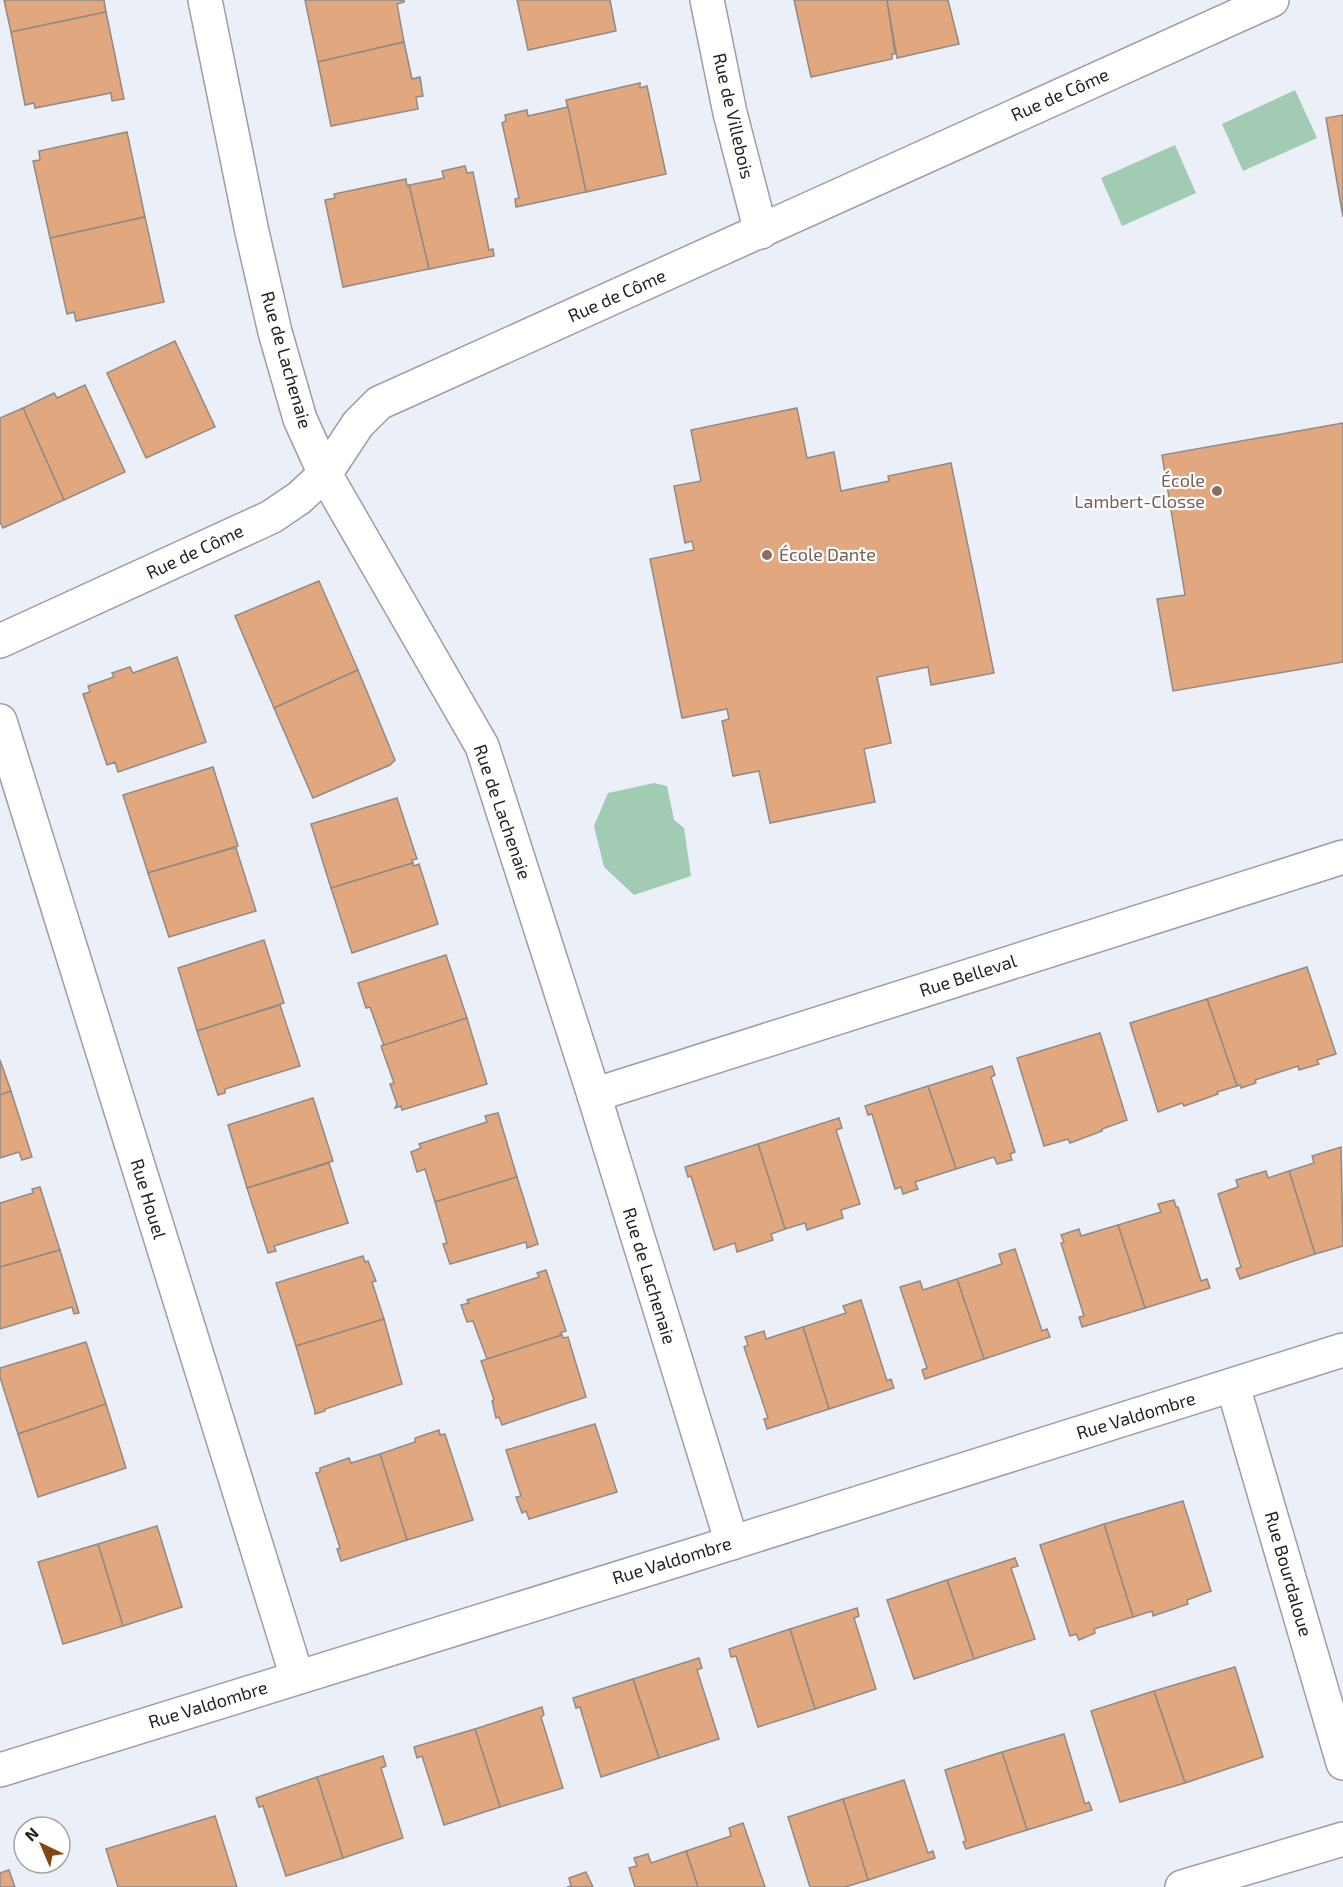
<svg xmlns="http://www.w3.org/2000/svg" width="1343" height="1887" font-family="'Exo 2',sans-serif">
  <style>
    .green { fill: #a2cbb3 }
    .building { fill: #e1a77e; stroke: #918a85; stroke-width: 1.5 }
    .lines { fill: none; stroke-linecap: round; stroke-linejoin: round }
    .street-casing { stroke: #9b9ea5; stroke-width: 36 }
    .street { stroke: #fff; stroke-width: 33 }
    .education-dot { fill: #8d6e63; stroke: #fff; stroke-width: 2 }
    .labels { text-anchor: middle; stroke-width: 4.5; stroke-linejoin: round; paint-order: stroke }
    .street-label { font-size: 18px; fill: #1d1f21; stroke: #fff }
    .education-label { font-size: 18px; fill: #785e54; stroke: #fff; text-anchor: end }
  </style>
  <rect width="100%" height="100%" fill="#ebeff7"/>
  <g class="green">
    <polygon points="1295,90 1317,138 1243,171 1222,124"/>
    <polygon points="1175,145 1196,193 1122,226 1101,178"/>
    <polygon points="654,783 667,786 674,820 684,828 691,876 634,895 604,867 594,826 608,793"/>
  </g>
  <g class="building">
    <polygon points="4,0 104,0 106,12 11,32"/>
    <polygon points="305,0 404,0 404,2 397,4 404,42 318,62"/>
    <polygon points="517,0 610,0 616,31 528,50"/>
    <polygon points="794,0 887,0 895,54 892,54 892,59 811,77"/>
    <polygon points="887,0 948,0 959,44 897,58"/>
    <polygon points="106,12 124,99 112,101 111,93 35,108 34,103 25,105 11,32"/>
    <polygon points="404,42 412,79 420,77 423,96 416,97 418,109 331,126 318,62"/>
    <polygon points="640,83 640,88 647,86 666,174 586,192 566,100"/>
    <polygon points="568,107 586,192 516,207 515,199 519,198 502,123 506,121 505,115 527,110 528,116"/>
    <polygon points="1343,115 1343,217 1326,118"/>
    <polygon points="127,132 145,217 50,238 33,161 40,160 39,151"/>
    <polygon points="465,166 467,173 473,172 489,250 493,249 494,256 429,269 409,185 444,178 442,171"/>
    <polygon points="406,179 407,186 409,185 429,269 343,287 325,200 335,198 334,194"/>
    <polygon points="145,217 164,302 76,321 74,312 67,314 50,238"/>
    <polygon points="175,341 215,427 146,458 107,373"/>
    <polygon points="85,385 125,472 64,500 23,408 54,393 57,398"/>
    <polygon points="23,408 64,500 3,528 0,522 0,418"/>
    <polygon points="797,408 807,458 834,452 841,491 889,481 888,476 951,463 994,673 931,685 928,667 877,677 891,743 864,749 875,802 770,823 759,771 733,776 722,721 729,719 727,709 682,718 650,559 694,550 692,541 685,543 674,486 701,481 691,430"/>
    <polygon points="1343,423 1343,662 1173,691 1157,599 1185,595 1162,455"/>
    <polygon points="319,581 358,670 274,708 235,616"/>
    <polygon points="177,657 206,742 118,772 115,762 107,765 83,694 90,692 88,686 114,677 112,673 130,667 133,673"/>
    <polygon points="358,670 395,760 390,765 313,798 274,708"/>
    <polygon points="213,767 238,846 148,873 123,795"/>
    <polygon points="397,798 417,859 412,860 413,863 331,888 311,824"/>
    <polygon points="233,848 236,848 256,911 169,937 148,873"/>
    <polygon points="413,863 414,866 419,864 438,924 352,953 331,888"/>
    <polygon points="264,940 284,1003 197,1031 178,968"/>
    <polygon points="446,955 467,1018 384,1046 370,1007 366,1008 358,983"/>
    <polygon points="1307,967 1336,1054 1317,1060 1319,1064 1299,1070 1298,1066 1255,1080 1256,1083 1241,1088 1240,1085 1237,1086 1207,999"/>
    <polygon points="1207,999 1237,1086 1217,1092 1218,1094 1184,1106 1182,1103 1158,1112 1130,1023"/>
    <polygon points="280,1005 300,1066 225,1089 225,1093 218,1095 197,1031"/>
    <polygon points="467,1018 487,1084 402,1110 401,1106 395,1108 397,1104 390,1084 394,1083 381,1046"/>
    <polygon points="1100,1033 1127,1120 1102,1129 1102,1131 1070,1143 1068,1139 1044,1146 1017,1058"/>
    <polygon points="0,1060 11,1091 0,1095"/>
    <polygon points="992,1066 995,1075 991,1077 1015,1152 1010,1154 1012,1160 997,1164 994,1157 956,1169 928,1086"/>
    <polygon points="928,1086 956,1169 915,1182 918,1189 903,1194 901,1187 895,1189 872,1114 868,1115 865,1106"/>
    <polygon points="11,1091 32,1157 22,1160 19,1152 0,1158 0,1095"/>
    <polygon points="313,1098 333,1161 247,1188 228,1125"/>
    <polygon points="498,1113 517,1177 435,1202 425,1169 417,1172 411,1152 421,1148 419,1144 487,1122 485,1116"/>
    <polygon points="839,1118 842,1128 836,1130 860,1204 841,1210 843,1218 807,1230 805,1223 785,1229 758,1144"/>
    <polygon points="758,1144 785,1229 771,1234 773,1240 737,1252 735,1243 714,1250 691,1176 688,1177 685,1167"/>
    <polygon points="1341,1147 1343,1246 1315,1254 1289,1171 1314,1163 1312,1156"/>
    <polygon points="329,1163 348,1223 274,1246 276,1251 268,1253 247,1188"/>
    <polygon points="1266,1171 1268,1178 1289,1171 1315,1254 1240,1279 1236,1269 1241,1267 1218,1194 1238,1187 1236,1180"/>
    <polygon points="517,1177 538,1244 527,1248 526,1242 450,1264 443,1244 447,1243 435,1202"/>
    <polygon points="40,1187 60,1250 0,1267 0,1203 33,1193 32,1189"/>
    <polygon points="1174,1200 1176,1207 1178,1207 1201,1281 1207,1279 1210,1288 1145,1308 1118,1225 1161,1212 1158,1204"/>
    <polygon points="1118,1225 1145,1308 1082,1327 1079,1317 1084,1316 1061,1243 1064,1242 1061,1235 1079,1229 1081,1236"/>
    <polygon points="1015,1249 1042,1331 1047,1329 1050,1337 984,1359 957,1279 1002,1264 999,1254"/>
    <polygon points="60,1250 79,1313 74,1314 72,1307 0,1329 0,1267"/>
    <polygon points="363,1256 365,1262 368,1261 376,1281 372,1282 384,1319 296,1346 276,1283"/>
    <polygon points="546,1270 566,1331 560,1333 562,1335 487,1359 473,1321 467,1322 461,1305 469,1303 467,1300 539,1277 537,1273"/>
    <polygon points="957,1279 984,1359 925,1379 922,1370 927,1368 900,1287 920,1281 923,1290"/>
    <polygon points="861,1300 887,1381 891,1379 894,1388 829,1409 803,1327 846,1313 843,1306"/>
    <polygon points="384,1319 402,1384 325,1409 325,1411 315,1414 315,1411 296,1346"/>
    <polygon points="803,1327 829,1409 767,1429 764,1419 768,1418 744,1347 748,1345 745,1337 764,1331 766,1339"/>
    <polygon points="562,1335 563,1338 568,1337 586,1397 502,1425 499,1417 496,1418 492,1401 494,1400 481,1361"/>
    <polygon points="86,1342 106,1404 18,1434 0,1377 0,1368"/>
    <polygon points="106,1404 126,1468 38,1497 18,1434"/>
    <polygon points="595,1424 617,1492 529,1519 526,1511 522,1513 516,1497 521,1496 506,1450"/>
    <polygon points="439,1430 440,1435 445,1434 473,1520 407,1540 380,1454 415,1442 415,1438"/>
    <polygon points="380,1454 407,1540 341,1561 337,1549 340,1548 316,1473 320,1472 320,1468 349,1458 351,1463"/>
    <polygon points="1183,1501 1211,1591 1187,1600 1188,1604 1153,1616 1152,1611 1133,1617 1104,1524"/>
    <polygon points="1104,1524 1133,1617 1094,1629 1095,1633 1079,1640 1076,1634 1070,1636 1040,1545"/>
    <polygon points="157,1526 182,1607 123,1626 98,1544"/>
    <polygon points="98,1544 123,1626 63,1644 38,1562"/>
    <polygon points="1015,1558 1018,1566 1011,1568 1035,1639 974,1659 947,1580"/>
    <polygon points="947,1580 974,1659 914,1679 887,1600"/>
    <polygon points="857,1608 859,1616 854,1618 876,1689 815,1709 790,1629"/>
    <polygon points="790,1629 815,1709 758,1727 736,1656 731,1657 729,1649"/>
    <polygon points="699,1658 702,1668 697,1670 719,1739 659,1758 633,1679"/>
    <polygon points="1235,1667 1263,1757 1185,1783 1154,1691"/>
    <polygon points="633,1679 659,1758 601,1777 580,1707 576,1708 573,1698"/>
    <polygon points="1154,1691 1185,1783 1120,1802 1091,1711"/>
    <polygon points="542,1707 544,1715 541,1717 563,1788 500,1807 475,1729"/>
    <polygon points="475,1729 500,1807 444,1825 422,1756 417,1758 414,1747"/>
    <polygon points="1064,1734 1085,1804 1089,1802 1092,1810 1027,1830 1002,1752"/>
    <polygon points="1002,1752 1027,1830 966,1849 963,1842 966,1841 945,1770"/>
    <polygon points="383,1756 386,1766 381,1768 403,1838 343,1858 317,1777"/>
    <polygon points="317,1777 343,1858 286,1876 263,1806 259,1807 256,1798"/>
    <polygon points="904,1780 928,1853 933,1851 935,1858 868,1880 843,1799"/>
    <polygon points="843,1799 868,1880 845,1887 810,1887 788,1817"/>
    <polygon points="215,1816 237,1887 118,1887 106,1849"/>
    <polygon points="743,1823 765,1887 698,1887 686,1851 731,1836 729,1828"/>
    <polygon points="686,1851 698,1887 635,1887 629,1868 637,1866 634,1858 648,1854 651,1863"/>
    <polygon points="9,1870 15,1887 0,1887 0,1873"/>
    <polygon points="586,1872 593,1887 567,1887 571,1886 569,1878"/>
  </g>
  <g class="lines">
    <defs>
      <g id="street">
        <polyline points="205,0 252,232 275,332 300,419 325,474 482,746 594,1095 732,1543"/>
        <polyline points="707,0 730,113 761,232"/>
        <polyline points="0,641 271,517 299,498 325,474 358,424 379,403 1272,0"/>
        <polyline points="0,721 297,1677"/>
        <polyline points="594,1095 1343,857"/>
        <polyline points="1233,1386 1343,1763"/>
        <polyline points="0,1770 690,1556 1343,1350"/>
        <polyline points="1182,1887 1343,1839"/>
      </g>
    </defs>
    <use href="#street" class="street-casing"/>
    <use href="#street" class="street"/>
  </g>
  <g class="education-dot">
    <circle cx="1217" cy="491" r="6"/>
    <circle cx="767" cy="555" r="6"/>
  </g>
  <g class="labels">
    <g class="street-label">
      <text transform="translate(1060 95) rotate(-24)" y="6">Rue de Côme</text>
      <text transform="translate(733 116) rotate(77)" y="6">Rue de Villebois</text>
      <text transform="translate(617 296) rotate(-24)" y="6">Rue de Côme</text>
      <text transform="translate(286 360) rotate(74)" y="6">Rue de Lachenaie</text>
      <text transform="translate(195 552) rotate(-25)" y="6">Rue de Côme</text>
      <text transform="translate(502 812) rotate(71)" y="6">Rue de Lachenaie</text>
      <text transform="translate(968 976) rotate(-18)" y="6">Rue Belleval</text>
      <text transform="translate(148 1199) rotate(73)" y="6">Rue Houel</text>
      <text transform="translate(649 1276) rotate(73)" y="6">Rue de Lachenaie</text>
      <text transform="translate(1136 1416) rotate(-17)" y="6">Rue Valdombre</text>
      <text transform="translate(672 1561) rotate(-17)" y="6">Rue Valdombre</text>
      <text transform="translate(1288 1574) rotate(74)" y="6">Rue Bourdaloue</text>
      <text transform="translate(208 1705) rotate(-17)" y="6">Rue Valdombre</text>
    </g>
    <g class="education-label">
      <text x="1205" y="487">École<tspan x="1205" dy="21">Lambert-Closse</tspan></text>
      <text x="779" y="561" text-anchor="start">École Dante</text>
    </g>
  </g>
  <g transform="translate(42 1845) rotate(316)"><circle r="28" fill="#ffffff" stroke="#a5a5a6" stroke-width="1.5"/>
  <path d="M0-4.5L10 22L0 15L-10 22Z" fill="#874511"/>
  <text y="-9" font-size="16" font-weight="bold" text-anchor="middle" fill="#1d1f21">N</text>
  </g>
</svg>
